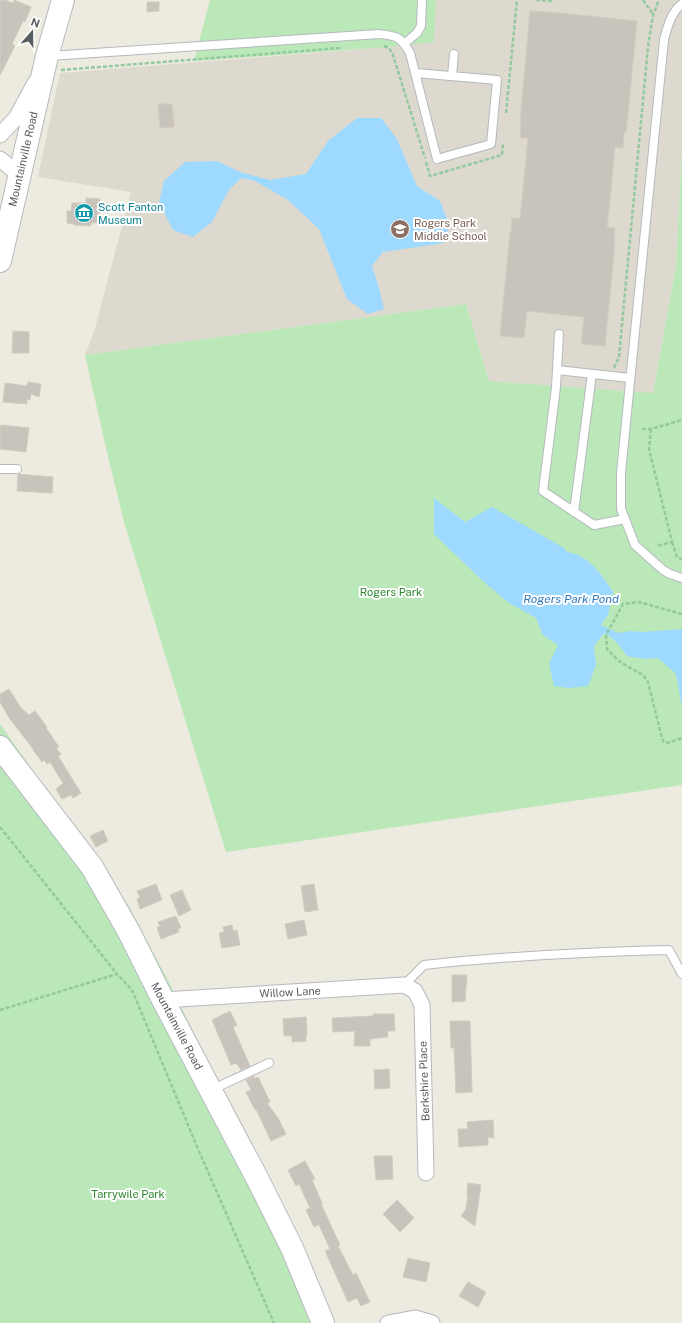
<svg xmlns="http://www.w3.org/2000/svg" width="682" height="1323" font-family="'Public Sans',sans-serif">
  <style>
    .education { fill: #ddd9ce }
    .green { fill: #bbe8b9 }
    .water { fill: #9ed9ff }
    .building { fill: #c8c4bc; stroke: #d3cbbd }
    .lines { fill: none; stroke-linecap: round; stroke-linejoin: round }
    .lane-casing { stroke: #b5b9be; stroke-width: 10 }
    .street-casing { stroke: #b5b9be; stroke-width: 17 }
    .secondary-casing { stroke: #b6bac0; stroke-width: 24 }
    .path { stroke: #92c99f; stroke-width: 2.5; stroke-dasharray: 4 2; stroke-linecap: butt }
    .lane { stroke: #fff; stroke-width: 8 }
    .street { stroke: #fff; stroke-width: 15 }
    .secondary { stroke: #fff; stroke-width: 22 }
    .labels { text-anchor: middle; stroke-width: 4; stroke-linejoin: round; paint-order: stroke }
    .street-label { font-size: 11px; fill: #585d62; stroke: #fff }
    .culture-label { font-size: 11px; fill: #0d838f; stroke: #fff; text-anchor: start }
    .education-label { font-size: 11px; fill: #785e54; stroke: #fff; text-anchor: start }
    .park-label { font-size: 11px; fill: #2c872d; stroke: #fff }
    .water-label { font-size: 12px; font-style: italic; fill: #317abb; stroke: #fff }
  </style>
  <rect width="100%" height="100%" fill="#edeadf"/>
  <polygon class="education" points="436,0 682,0 682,148 676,266 653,393 489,381 466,304 85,355 94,332 131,192 38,177 60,73 376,48 433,42"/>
  <g class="green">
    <polygon points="210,0 436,0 434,42 376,48 194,61"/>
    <polygon points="682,148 682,785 226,852 124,522 106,448 85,355 466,304 489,381 653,393 676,266"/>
    <polygon points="0,724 128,905 171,986 265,1180 330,1323 0,1323"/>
  </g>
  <g class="water">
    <polygon points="357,118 381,118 397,139 417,186 440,201 449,224 444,243 383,252 372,266 379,288 384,309 368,314 347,299 319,229 288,200 255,181 241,178 229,190 212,222 193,237 173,230 159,203 164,181 185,162 217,161 240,172 270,180 306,174 328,141"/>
    <path d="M434 498 465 522 492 507 564 548 567 552C589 555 602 575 613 592L608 615 601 625 618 633 630 631 643 632 682 629V707L676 674 658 658 645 659 627 656C621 647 614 638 604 633L594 646 596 665 588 686 569 688 554 686 549 664 558 645 543 635 536 618 509 603 485 583 434 534Z"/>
  </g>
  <g class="building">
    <polygon points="0,0 5,0 13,3 14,0 31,7 25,22 23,21 12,44 15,46 0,75"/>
    <polygon points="147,2 159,2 159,11 147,12"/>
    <polygon points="530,11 560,13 637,21 626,133 624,133 623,148 615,147 610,201 607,227 615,228 614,242 615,243 605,346 581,344 584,317 527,311 524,338 500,336 510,232 511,232 512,218 520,219 528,138 520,138 521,123 520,123"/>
    <polygon points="158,104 172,104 174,127 160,128"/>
    <polygon points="86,198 100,199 100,223 91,223 91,226 74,225 74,224 67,223 67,211 71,211 72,203 86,203"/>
    <polygon points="13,331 29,332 29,353 12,353"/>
    <polygon points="28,382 41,384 39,397 31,394 30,400 27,399 27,404 3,402 5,383 27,386"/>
    <polygon points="2,425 29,428 26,452 0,449 0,426"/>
    <polygon points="18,474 53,477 52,493 17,491"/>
    <polygon points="9,689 21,708 29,715 35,711 47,727 46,728 59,747 56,748 61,754 58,756 81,793 73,798 71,795 62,799 56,789 63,783 50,762 47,764 44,760 42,762 33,750 34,750 10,719 0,702 0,694"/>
    <polygon points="103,830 108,841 96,847 90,836"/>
    <polygon points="156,884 162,900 140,909 137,899 140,897 137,891"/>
    <polygon points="314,884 318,910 305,912 301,886"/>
    <polygon points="182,890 191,910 179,916 170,895"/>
    <polygon points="176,916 181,928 178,929 179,932 161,939 157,927 160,926 158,922"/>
    <polygon points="304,920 307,935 288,939 285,924"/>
    <polygon points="232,925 233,931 237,930 240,945 222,948 219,933 224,932 223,927"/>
    <polygon points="452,975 467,975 465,1001 452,1002"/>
    <polygon points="230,1011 237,1025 233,1027 250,1066 241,1070 236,1063 231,1065 212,1020"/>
    <polygon points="373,1014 394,1014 395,1031 387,1031 388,1037 370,1039 370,1046 354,1046 355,1031 333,1032 332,1018 373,1016"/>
    <polygon points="306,1017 307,1035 306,1035 306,1041 292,1042 292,1036 284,1036 283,1019"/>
    <polygon points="450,1021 470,1021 472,1092 456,1093 454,1048 451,1048"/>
    <polygon points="389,1069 390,1088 375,1089 374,1070"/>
    <polygon points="254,1076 255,1079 258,1077 270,1102 267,1103 278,1118 286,1134 271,1141 256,1109 255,1110 246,1092 251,1090 246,1080"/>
    <polygon points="493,1120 494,1138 488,1137 488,1145 459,1147 458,1129 468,1129 467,1122"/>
    <polygon points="374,1156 392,1156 393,1179 376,1180"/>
    <polygon points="305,1161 315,1179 312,1180 322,1203 321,1204 340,1245 338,1246 353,1275 356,1273 370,1302 361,1306 357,1298 348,1302 325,1251 330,1249 319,1225 314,1227 306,1210 310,1208 299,1184 296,1186 288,1170"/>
    <polygon points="468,1183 481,1185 475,1226 461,1216 466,1209 468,1195 467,1195 467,1192"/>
    <polygon points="397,1200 414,1218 400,1232 383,1214"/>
    <polygon points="408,1258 430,1263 426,1282 403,1277"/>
    <polygon points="468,1282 486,1292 478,1307 459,1296"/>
  </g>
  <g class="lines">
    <defs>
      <g id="lane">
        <path d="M682 4C671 12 667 28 664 40L621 473V509L635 545 663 570 670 574 682 578"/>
        <polyline points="405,43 417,33 421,26 422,0"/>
        <path d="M49 56 379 34C397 36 400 36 410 53L437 159 491 144 497 80 416 73"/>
        <polyline points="452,76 454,54"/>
        <polyline points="559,334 556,387 543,491 594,525 625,519"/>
        <polyline points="557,370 630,378"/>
        <polyline points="0,469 17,469"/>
        <polyline points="574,512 592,374"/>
        <path d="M404 985 424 965C505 956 587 952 669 950L682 974"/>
        <polyline points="211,1090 269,1063"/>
      </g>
      <g id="street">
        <polyline points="0,135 16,118 35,83"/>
        <polyline points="0,159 11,168 19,176"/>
        <polyline points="163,1000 404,985 415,991 422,1005 426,1173"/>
        <polyline points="388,1323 415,1318 432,1323"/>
      </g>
      <g id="secondary">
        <polyline points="0,261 47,56 63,0"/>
        <polyline points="0,747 92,867 129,932 163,1000 258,1180 292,1248 323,1323"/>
      </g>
    </defs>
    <use href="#lane" class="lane-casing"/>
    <use href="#street" class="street-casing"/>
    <use href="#secondary" class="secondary-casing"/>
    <g class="path">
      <polyline points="536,0 552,1 552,0"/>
      <polyline points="643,0 653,14"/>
      <polyline points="384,46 389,48 393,55 425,158"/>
      <polyline points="61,70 341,48"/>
      <polyline points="506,113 517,0"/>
      <polyline points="426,162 430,176 502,155 503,144"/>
      <polyline points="614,368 619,357 648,47 653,15 659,0"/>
      <polyline points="642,429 651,429 682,420"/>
      <polyline points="651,429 649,449 672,542 656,546"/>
      <polyline points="672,542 677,557 682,559"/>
      <polyline points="682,614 639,602 623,604 606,635 607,649 620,662 643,675 648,682 662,738 664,742 667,743 682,738"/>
      <polyline points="0,827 117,974"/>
      <polyline points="0,1010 117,974 132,990 198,1149 274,1323"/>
    </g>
    <use href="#lane" class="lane"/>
    <use href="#street" class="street"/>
    <use href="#secondary" class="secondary"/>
  </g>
  <defs>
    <symbol id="museum-disc" viewBox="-11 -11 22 22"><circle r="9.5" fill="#0f9aa8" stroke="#fff"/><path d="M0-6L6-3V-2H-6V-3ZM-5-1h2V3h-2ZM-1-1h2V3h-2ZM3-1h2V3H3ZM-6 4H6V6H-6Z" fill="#fff"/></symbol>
    <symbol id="school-disc" viewBox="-11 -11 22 22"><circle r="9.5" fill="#8d6e63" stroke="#fff"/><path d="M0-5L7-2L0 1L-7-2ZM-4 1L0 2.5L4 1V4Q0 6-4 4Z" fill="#fff"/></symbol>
  </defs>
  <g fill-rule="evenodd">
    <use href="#museum-disc" x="73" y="202" width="22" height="22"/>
    <use href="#school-disc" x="389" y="218" width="22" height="22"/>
  </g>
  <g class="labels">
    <g class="street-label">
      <text transform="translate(23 159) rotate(-77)" y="4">Mountainville Road</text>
      <text transform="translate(290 992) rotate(-3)" y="4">Willow Lane</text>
      <text transform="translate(177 1026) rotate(62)" y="4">Mountainville Road</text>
      <text transform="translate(424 1081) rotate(-92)" y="4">Berkshire Place</text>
    </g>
    <g class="culture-label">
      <text x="98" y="211">Scott Fanton<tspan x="98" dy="13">Museum</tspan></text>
    </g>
    <g class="education-label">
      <text x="414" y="227">Rogers Park<tspan x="414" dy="13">Middle School</tspan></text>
    </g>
    <g class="park-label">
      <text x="391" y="596">Rogers Park</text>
      <text x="128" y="1198">Tarrywile Park</text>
    </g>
    <g class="water-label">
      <text x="571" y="603">Rogers Park Pond</text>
    </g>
  </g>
  <g transform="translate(32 32) rotate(20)" stroke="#ffffff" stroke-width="3" paint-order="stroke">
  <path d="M0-3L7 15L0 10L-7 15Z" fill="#585d62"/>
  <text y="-6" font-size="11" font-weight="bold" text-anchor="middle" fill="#585d62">N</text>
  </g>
</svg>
